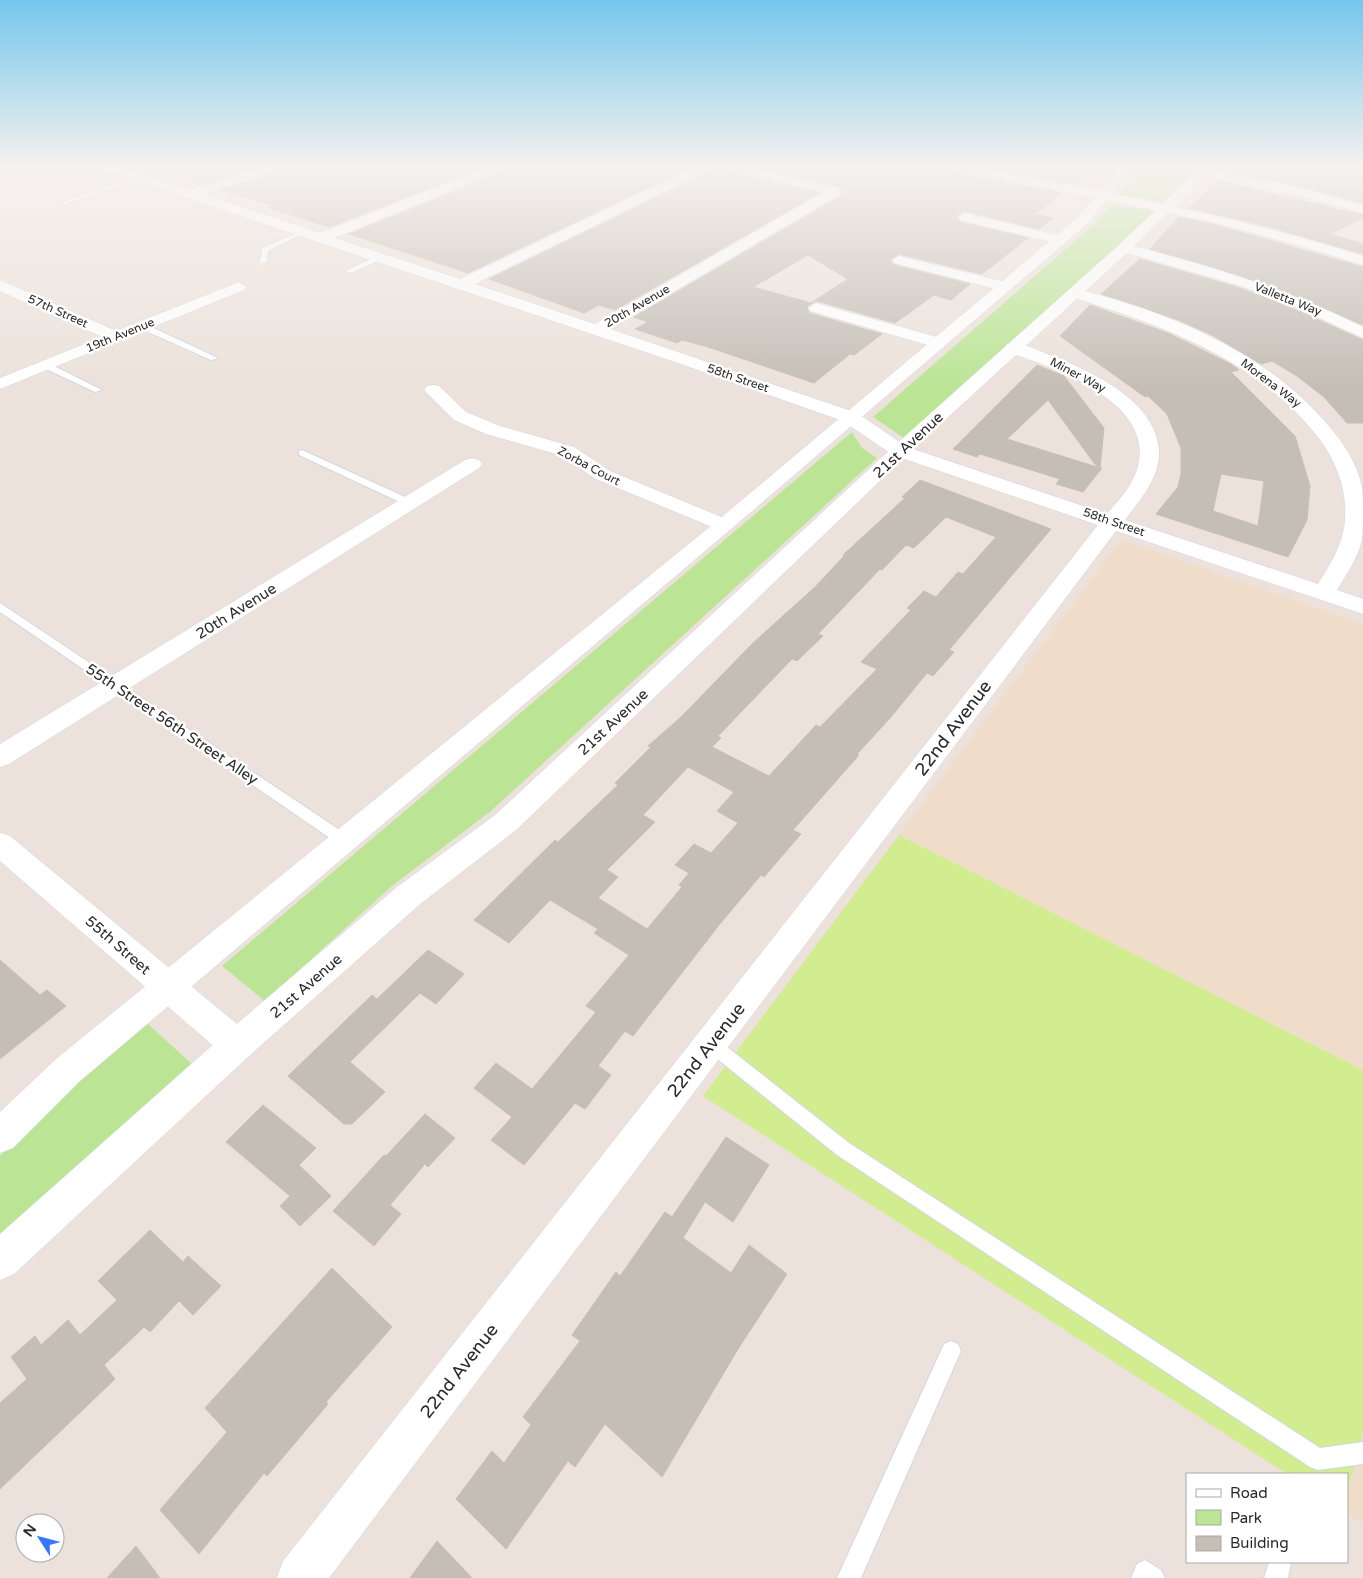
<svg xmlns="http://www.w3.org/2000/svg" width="1363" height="1578" font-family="'Varela Round',sans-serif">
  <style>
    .education { fill: #efddc9 }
    .green { fill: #bbe595 }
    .pitch { fill: #d2ed90 }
    .building { fill: #c4beb6; stroke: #c8beb4; fill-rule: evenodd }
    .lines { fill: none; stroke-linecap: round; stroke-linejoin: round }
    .lane-casing { stroke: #d0d6e3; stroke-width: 2 }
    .street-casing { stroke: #d0d6e3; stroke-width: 1 }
    .secondary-casing { stroke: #d0d6e3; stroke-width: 1 }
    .lane { fill: #fff; fill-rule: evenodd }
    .street { fill: #fff; fill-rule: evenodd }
    .secondary { fill: #fff; fill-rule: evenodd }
    .labels { text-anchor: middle; stroke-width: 5; stroke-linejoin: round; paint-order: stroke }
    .far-street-label { font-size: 12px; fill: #292929; stroke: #fff }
    .street-label { font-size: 15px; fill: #292929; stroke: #fff }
    .near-street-label { font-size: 18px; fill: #292929; stroke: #fff }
  </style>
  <rect width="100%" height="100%" fill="#ece2db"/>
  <g class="education">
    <polygon points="1121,540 1363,624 1363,1070 899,835"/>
    <polygon points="1363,1431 1363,1524 1347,1513 1347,1493"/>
  </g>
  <g class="green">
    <polygon points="1141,166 1203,166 1163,202 1119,195"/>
    <polygon points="1111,205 1156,211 904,438 873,417 1097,222"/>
    <polygon points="852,432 862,448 877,458 491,811 392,886 265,1001 222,966"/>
    <polygon points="147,1023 195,1067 0,1240 0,1156 44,1111"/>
  </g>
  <polygon class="pitch" points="899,835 1363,1070 1363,1431 1347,1493 1347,1474 1287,1474 703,1096"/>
  <g class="building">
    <polygon points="219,166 232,166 247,170 202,184 179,178"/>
    <polygon points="305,166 329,166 353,172 353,166 487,166 329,227 267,207 273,205 221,190 265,176 270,178"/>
    <polygon points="509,166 693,166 468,273 349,234 506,171"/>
    <polygon points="714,166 720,166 724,171 819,193 615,310 599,305 584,313 489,279 711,171"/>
    <path d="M750 166H913L1061 193 1035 214 1053 218 1039 229 965 211 957 215 960 222 1028 238 982 274 899 254 890 260 894 265 970 284 951 300 934 295 895 323 817 301 807 306 809 313 882 334 854 355 850 354 814 383 705 346 682 340 677 343 635 329 648 322 634 317 841 196 843 192 840 186ZM808 255 848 279 811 303 753 287Z"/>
    <polygon points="999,166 1057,166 1090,172 1074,184 995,169"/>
    <polygon points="1235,166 1336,166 1363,172 1363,203 1296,185 1229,171"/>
    <polygon points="1218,181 1363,215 1363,218 1330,234 1363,244 1363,254 1267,226 1189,208"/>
    <polygon points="1179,217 1212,224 1363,267 1363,325 1276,288 1150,249"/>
    <polygon points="1140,259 1240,288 1299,311 1363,340 1363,423 1347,423 1324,397 1297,376 1272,361 1261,364 1212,335 1178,320 1101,294"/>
    <path d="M1090 305 1168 333 1231 364 1239 370 1231 372 1295 436 1310 486 1307 520 1288 557 1156 514 1178 487 1181 474V448L1167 414 1148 396 1145 397 1060 336ZM1221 474 1264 481 1258 526 1213 511Z"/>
    <path d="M1037 365 1064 376 1104 428 1100 468H1102L1083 492 1056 484 1060 479 980 454 977 457 953 449ZM1048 400 1097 467 1007 439Z"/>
    <path d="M920 480 1051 529 949 650 954 652 933 676 927 673 891 717 857 754 859 755 793 830 801 834 764 877 761 875 719 925 633 1036 625 1031 598 1066 611 1075 585 1109 575 1103 524 1165 491 1140 512 1117 474 1088 496 1063 532 1089 596 1012 586 1006 629 955 594 933 598 929 550 900 509 943 474 920 555 840 558 842 618 785 615 783 651 747 648 746 681 717 753 643 815 587 845 555H843L905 498 902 497ZM946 517 996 537 963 574 958 572 936 597 924 591 907 608 911 610 861 662 877 669 820 727 816 725 769 776 712 747 721 738 718 736 792 659 797 661 823 636 818 634 880 569 882 570 906 545 914 548ZM688 767 734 792 717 811 738 823 711 853 694 844 675 865 689 873 679 885 682 887 647 929 598 898 618 877 607 870 655 822 643 815Z"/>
    <polygon points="428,950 464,974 436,1004 420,993 350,1062 385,1092 352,1124 344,1124 288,1076 372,995 377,999"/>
    <polygon points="0,960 40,995 47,990 66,1006 0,1059"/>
    <polygon points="263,1105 316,1148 299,1165 331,1196 300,1226 280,1206 290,1196 226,1142"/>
    <polygon points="425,1114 455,1138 428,1167 425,1164 390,1205 401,1214 374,1246 333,1211 384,1155 386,1156"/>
    <polygon points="726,1137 769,1165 733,1222 705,1202 683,1238 731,1273 749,1245 787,1274 738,1349 662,1477 605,1424 575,1467 568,1461 506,1549 456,1499 492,1451 504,1463 531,1425 523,1417 580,1341 572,1335 616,1272 620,1276 665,1212 672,1217"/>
    <polygon points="150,1230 183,1262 188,1256 221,1286 193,1315 179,1301 150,1332 144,1327 104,1365 115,1379 0,1489 0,1403 27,1379 11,1357 35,1336 41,1345 68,1320 80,1335 117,1300 98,1281"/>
    <polygon points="332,1268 392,1327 326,1402 328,1404 267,1476 264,1473 199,1554 160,1510 227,1432 205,1408"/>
    <polygon points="437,1541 472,1578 410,1578"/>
    <polygon points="136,1546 160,1578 107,1578"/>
  </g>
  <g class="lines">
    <defs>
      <g id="lane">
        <polygon points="139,177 144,178 63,205 58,204"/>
        <polygon points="301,231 306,232 268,251 267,262 260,264 262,248"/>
        <polygon points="377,256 384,258 352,273 345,271"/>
        <polygon points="139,324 145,324 218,358 211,360 139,328"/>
        <polygon points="42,363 48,363 102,390 95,392 42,367"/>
        <polygon points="302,450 414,501 415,503 414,505 406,505 299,455 299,451"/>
        <polygon points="0,603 350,837 352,841 350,845 340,845 0,612"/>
        <polygon points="711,1036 717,1039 849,1143 1320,1448 1363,1442 1363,1464 1318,1470 1310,1467 837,1155 705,1049 703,1044 705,1039"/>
        <polygon points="951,1341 958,1344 961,1351 861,1578 837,1578 944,1344"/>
        <polygon points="1145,1560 1161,1570 1165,1578 1131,1578 1137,1564"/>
        <polygon points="1269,1562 1291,1562 1288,1578 1264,1578"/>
      </g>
      <g id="street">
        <path d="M99 166H116L190 190 266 166H283L281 169 203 194 320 233 491 166H507L505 169 334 238 460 279 697 166H712L710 169 475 284 595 324 824 192 724 169 722 166H743L840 188 841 191 840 194 610 329 857 413 907 447 1107 514C1115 504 1125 494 1131 483 1172 408 1059 369 1007 352L1005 348 1007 344C1019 341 1036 349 1047 354 1089 370 1162 402 1159 457 1157 481 1139 501 1125 520L1318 584C1328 568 1338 552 1343 533 1351 496 1337 459 1313 431 1251 356 1158 324 1068 296L1065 293 1073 288C1166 311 1264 350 1327 424 1343 442 1357 463 1362 487 1363 495 1363 505 1363 513 1363 522 1363 531 1362 540 1358 558 1346 575 1337 590L1363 599V614L1116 531 329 1578H277L283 1561 1098 525 893 455 843 421 678 363 101 169Z"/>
        <path d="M949 166H972C1103 192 1235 215 1363 256V265L1308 248 1212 222 955 170Z"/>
        <polygon points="1202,168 1296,187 1363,205 1363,213 1294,195 1198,175 1196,172"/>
        <polygon points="965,213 1065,237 1067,240 1060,244 960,220 958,217"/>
        <path d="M1124 244C1206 264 1287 289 1363 327V338L1300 309 1241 286 1119 251 1117 248 1119 245Z"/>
        <polygon points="899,256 1009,283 1012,286 1004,291 894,263 892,260"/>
        <polygon points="0,280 116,331 234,284 239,282 247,287 244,290 0,389 0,378 102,337 0,291"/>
        <polygon points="816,303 944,339 946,343 944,347 938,348 810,311 808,308"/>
        <polygon points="433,385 439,386 466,412 500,426 574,447 610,471 731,521 735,525 731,529 724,531 717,529 596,479 560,455 486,434 454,420 424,390 427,386"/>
        <polygon points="472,458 479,460 482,464 479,468 9,764 0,767 0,744 465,460"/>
        <polygon points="0,833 10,836 249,1034 254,1045 249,1056 237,1060 225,1056 0,861"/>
      </g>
      <g id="secondary">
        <polygon points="1121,166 1133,166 1087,224 731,529 80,1081 13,1148 0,1153 0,1112 56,1059 717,521 1077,218"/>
        <polygon points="1202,166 1215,166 1129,251 907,455 515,831 419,905 249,1056 14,1274 0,1280 0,1234 225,1034 397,887 495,815 893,447 1119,245"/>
      </g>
    </defs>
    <use href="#lane" class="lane-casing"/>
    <use href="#street" class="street-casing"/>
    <use href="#secondary" class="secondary-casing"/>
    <use href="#lane" class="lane"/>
    <use href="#street" class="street"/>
    <use href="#secondary" class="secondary"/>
  </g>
  <linearGradient id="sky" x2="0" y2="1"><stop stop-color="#75c6ec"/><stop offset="0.43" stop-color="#f6f2ef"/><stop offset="1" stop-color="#f6f2ef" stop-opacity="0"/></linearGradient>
  <rect width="1363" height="387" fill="url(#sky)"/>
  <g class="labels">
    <g class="far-street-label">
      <text transform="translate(1288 299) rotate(22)" y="4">Valletta Way</text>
      <text transform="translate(637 306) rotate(-30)" y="4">20th Avenue</text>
      <text transform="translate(58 311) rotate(24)" y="4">57th Street</text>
      <text transform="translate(120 335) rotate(-22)" y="4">19th Avenue</text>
      <text transform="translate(1078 375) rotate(28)" y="4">Miner Way</text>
      <text transform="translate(738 378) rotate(19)" y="4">58th Street</text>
      <text transform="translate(1271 383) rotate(37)" y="4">Morena Way</text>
      <text transform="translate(589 466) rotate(28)" y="4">Zorba Court</text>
      <text transform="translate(1114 522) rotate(19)" y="4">58th Street</text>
    </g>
    <g class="street-label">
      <text transform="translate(908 445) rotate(-43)" y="5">21st Avenue</text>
      <text transform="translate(236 611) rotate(-32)" y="5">20th Avenue</text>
      <text transform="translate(613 722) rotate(-43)" y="5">21st Avenue</text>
      <text transform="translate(172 724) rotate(34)" y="5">55th Street 56th Street Alley</text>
      <text transform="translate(118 945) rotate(41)" y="5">55th Street</text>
      <text transform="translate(306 986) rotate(-41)" y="5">21st Avenue</text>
    </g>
    <g class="near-street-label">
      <text transform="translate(953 728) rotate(-53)" y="6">22nd Avenue</text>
      <text transform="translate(706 1050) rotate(-52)" y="6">22nd Avenue</text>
      <text transform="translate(459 1371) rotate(-52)" y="6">22nd Avenue</text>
    </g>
  </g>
  <rect x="1186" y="1473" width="162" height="90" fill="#ffffff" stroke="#a9a9a9"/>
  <rect x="1196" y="1489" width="25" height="8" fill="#ffffff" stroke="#a9a9a9"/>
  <text x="1230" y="1498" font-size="15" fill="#292929">Road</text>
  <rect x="1196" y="1510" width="25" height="15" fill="#bbe595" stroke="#a9a9a9"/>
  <text x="1230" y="1523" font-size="15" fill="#292929">Park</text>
  <rect x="1196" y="1536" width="25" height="15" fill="#c4beb6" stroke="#a9a9a9"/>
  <text x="1230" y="1548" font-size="15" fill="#292929">Building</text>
  <g transform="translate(40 1538) rotate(306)"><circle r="24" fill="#ffffff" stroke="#a9a9a9"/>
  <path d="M0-4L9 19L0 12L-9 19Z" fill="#3577ff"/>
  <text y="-8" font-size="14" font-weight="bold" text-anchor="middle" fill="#292929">N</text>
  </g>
</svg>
